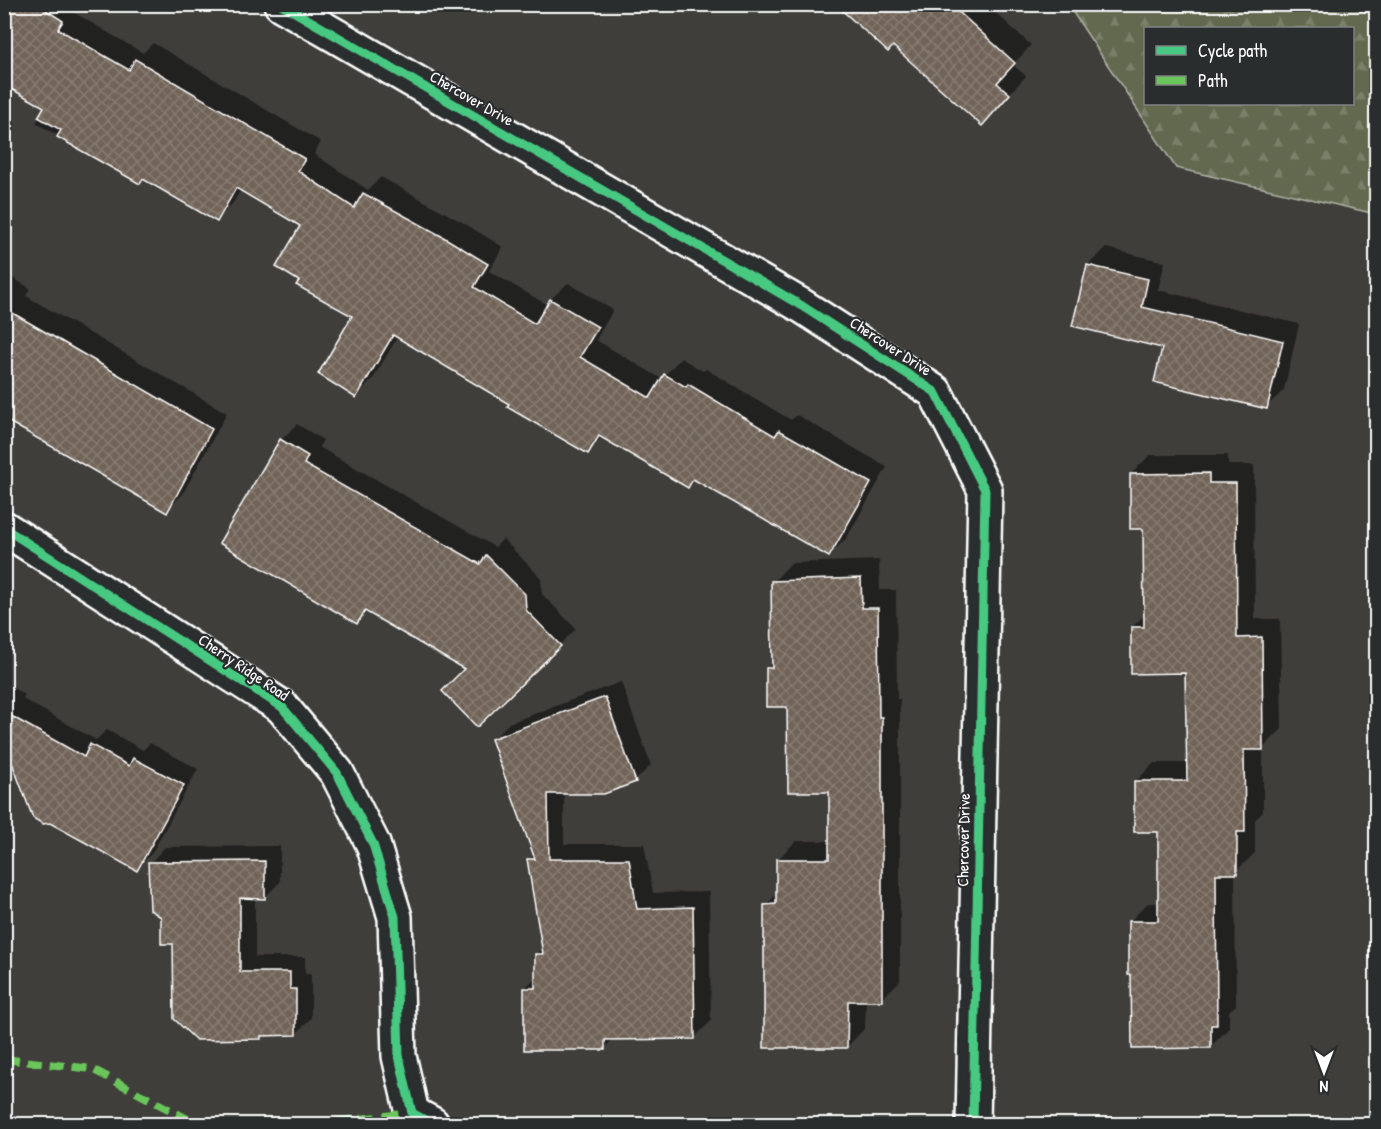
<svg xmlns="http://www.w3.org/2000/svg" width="1381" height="1129" font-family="'Patrick Hand',sans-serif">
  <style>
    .forest { fill: url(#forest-firs); stroke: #b1b4a7; stroke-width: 1.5; fill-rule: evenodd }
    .shadow { fill: #0007 }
    .building { fill: url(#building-cross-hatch); stroke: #fff; stroke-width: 1.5 }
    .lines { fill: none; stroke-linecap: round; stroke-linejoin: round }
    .minor-casing { stroke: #fff; stroke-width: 38 }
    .minor { stroke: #2a2d2e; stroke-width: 33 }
    .quiet { stroke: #6ac65a; stroke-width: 8; stroke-dasharray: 15 8; stroke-linecap: butt }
    .cycleway-casing { stroke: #2a2d2e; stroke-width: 13 }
    .cycleway { stroke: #46c982; stroke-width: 9 }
    .labels { text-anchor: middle; stroke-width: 4.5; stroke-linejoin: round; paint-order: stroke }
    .street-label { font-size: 16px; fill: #fff; stroke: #2a2d2e }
  </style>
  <defs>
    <pattern id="forest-firs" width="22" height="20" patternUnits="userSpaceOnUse" patternTransform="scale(1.5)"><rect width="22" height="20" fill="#63694f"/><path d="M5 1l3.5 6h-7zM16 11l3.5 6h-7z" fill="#7a8069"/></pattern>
    <pattern id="building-cross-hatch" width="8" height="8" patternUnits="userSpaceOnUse" patternTransform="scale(1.5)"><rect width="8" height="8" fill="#716458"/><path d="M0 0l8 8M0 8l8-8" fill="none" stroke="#867b71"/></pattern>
  </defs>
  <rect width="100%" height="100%" fill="#3f3e3b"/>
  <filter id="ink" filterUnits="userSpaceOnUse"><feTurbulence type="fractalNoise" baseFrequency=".0167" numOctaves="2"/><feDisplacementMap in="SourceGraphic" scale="12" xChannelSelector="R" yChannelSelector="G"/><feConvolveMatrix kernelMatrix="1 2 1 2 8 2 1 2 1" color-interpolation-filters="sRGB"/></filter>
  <g filter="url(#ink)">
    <path class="forest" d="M1068 5H1376V214L1176 168ZM1146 28H1352V104H1146Z"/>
    <g class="shadow">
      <polygon points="4,4 78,4 73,12 143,53 153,43 321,142 314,154 368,190 381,177 462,222 503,247 489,271 548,305 551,299 568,283 613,310 596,340 662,379 665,375 681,358 703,371 706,369 791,420 797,415 887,467 846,539 829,555 695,479 688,486 603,436 588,452 511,403 398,336 373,379 356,396 354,315 301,280 302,225 241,190 233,203 216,220 144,178 140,182 36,123 46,106"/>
      <polygon points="850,4 986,4 1031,45 1013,65 1026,76 982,124"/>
      <polygon points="1106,248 1165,262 1158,290 1299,324 1284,390 1266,407 1164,346 1088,265"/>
      <polygon points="4,273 30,288 26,296 227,413 182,495 166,511 4,417"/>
      <polygon points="297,424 323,440 319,447 495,547 503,539 541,578 542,594 576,629 477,725 466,669 368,611 357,622 281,440"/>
      <polygon points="1150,455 1228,455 1228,465 1254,465 1255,619 1280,619 1282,729 1263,748 1263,812 1255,820 1255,853 1235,872 1236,1005 1229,1011 1229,1028 1210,1047 1129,922 1148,903 1159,903 1159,830 1135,782 1154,763 1188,763 1187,672 1132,627 1146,614 1145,527 1131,474"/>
      <polygon points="879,560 880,590 896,590 897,699 900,699 900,981 881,999 866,999 865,1028 847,1047 766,905 777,894 777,860 796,841 831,841 831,791 789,706 767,669 773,663 773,582 791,563"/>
      <polygon points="621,682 651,765 635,781 564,793 564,844 644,844 653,893 709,892 711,1021 695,1037 614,1039 604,1048 525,988 537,976 537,954 543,948 529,860 534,854 493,739 509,723"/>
      <polygon points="4,683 25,695 23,699 96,740 107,730 143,750 150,743 198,769 152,853 136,869 15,765 4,782"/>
      <polygon points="280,846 280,882 265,897 255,897 255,957 305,957 305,974 311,974 311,1018 296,1034 264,1034 260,1038 174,942 163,916 150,863 165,847"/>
    </g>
    <g class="building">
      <polygon points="4,4 37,4 63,21 58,29 129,70 135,59 305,159 298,171 354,208 363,193 445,238 488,264 474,287 535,324 550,299 598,327 580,357 650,398 664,374 686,387 688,384 775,436 779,430 871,483 829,557 693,479 688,488 599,436 588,454 507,407 509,404 393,335 356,398 318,374 352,316 296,285 299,281 276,267 300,226 236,188 217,222 143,179 140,184 57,137 61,130 38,117 44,107 4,85"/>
      <polygon points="835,4 950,4 1015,63 997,83 1010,94 982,126 893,46 888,52"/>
      <polygon points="1087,265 1148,279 1142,307 1283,341 1267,409 1154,382 1162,348 1072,326"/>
      <polygon points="4,308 212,429 167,513 4,419"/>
      <polygon points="280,439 308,456 304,464 480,564 486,555 525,594 526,610 561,646 477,727 442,691 464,669 365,611 357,624 219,543"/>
      <polygon points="1209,473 1209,483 1236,483 1237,638 1262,637 1263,750 1244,750 1245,832 1237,832 1237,874 1216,874 1217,1025 1211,1025 1211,1048 1132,1049 1131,975 1128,975 1128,921 1158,921 1158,832 1134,832 1134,781 1187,781 1185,673 1131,674 1131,627 1144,627 1143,529 1130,529 1130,474"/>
      <polygon points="861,578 862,608 878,608 879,717 882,717 882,1001 848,1001 847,1048 764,1048 764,905 776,904 776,859 829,859 829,792 788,792 787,707 766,707 766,668 772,668 771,581"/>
      <polygon points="605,697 636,782 604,794 548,794 549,859 629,859 637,909 693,907 695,1039 605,1040 605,1050 524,1050 524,988 535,988 535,954 543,954 527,859 535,859 491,739"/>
      <polygon points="4,712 84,757 90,744 129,766 133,758 184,785 137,871 50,823 43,824 33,818 4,742"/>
      <polygon points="265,861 265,899 240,898 240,972 290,972 290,989 296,989 296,1035 261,1036 261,1039 196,1040 174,1019 173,944 161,944 161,917 150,910 148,862"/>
    </g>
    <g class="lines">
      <defs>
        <g id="minor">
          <polyline points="281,4 802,306 935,392 985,490 973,1124"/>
          <polyline points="4,528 282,707 337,773 373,844 395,917 399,1056 412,1113 432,1124"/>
        </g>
      </defs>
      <use href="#minor" class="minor-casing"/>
      <use href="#minor" class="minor"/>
      <g class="quiet">
        <polyline points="4,1059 92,1069 197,1124"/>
        <polyline points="315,1124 412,1113"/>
      </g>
      <defs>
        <g id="cycleway">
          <polyline points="281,4 802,306 935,392 985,490 973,1124"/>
          <polyline points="4,528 282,707 337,773 373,844 395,917 399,1056 412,1113 432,1124"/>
        </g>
      </defs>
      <use href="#cycleway" class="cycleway-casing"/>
      <use href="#cycleway" class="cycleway"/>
    </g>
  </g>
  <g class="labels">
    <g class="street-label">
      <text transform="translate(472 98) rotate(30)" y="6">Chercover Drive</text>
      <text transform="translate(891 346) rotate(33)" y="6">Chercover Drive</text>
      <text transform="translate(244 667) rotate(34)" y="6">Cherry Ridge Road</text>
      <text transform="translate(963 840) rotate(-89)" y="6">Chercover Drive</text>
    </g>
  </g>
  <rect width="1381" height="1129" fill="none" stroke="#2a2d2e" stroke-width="24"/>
  <rect x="12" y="12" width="1357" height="1105" fill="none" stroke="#fff" stroke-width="2" filter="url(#ink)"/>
  <rect x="1144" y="27" width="210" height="78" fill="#2a2d2e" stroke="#7f8182" stroke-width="1.5"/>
  <rect x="1156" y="46" width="30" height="9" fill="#46c982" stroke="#7f8182" stroke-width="1.5"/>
  <text x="1198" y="57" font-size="18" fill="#ffffff">Cycle path</text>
  <rect x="1156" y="76" width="30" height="9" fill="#6ac65a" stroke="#7f8182" stroke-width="1.5"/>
  <text x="1198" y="87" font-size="18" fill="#ffffff">Path</text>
  <g transform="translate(1324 1072) rotate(180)" stroke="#2a2d2e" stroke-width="4.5" paint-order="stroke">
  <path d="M0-4.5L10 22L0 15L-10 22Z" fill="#ffffff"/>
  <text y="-9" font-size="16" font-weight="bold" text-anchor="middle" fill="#ffffff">N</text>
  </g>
</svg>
